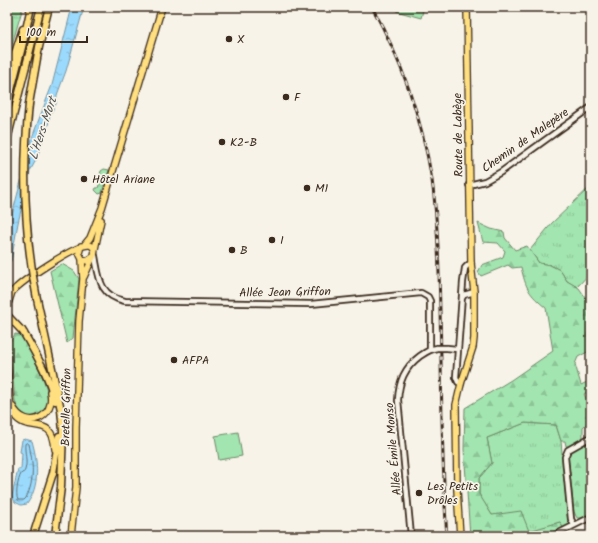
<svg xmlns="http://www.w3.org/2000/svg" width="598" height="543" font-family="Kalam,sans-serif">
	<defs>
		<pattern id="grass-tufts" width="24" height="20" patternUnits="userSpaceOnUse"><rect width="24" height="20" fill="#a2e5b0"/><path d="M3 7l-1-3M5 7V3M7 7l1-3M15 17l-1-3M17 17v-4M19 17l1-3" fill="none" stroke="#8cc597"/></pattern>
		<pattern id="forest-firs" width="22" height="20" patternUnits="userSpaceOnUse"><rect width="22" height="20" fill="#a2e5b0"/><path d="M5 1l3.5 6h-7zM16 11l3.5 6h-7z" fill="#8cc597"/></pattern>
		<pattern id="water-ripples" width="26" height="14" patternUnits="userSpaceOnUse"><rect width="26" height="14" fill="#9bdafc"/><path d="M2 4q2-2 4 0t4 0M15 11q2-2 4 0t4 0" fill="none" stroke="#86bbd8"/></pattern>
	</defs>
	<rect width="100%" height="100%" fill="#f7f3e8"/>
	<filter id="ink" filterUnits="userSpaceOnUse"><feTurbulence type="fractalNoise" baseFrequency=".025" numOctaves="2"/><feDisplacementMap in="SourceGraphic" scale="8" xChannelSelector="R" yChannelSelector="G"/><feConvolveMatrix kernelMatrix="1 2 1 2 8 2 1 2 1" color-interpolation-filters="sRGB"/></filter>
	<g filter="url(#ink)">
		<!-- grass -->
		<path fill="url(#grass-tufts)" stroke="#6e8867" d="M 11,7 L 23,7 L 7,61 L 7,20 Z
			M 104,169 L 109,170 L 102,193 L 99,194 L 95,190 L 96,188 L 98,188 L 102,176 L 100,175 L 101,171 Z
			M 591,186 L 591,272 L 577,287 L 567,281 L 560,270 L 550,265 L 539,263 L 530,250 L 552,223 Z
			M 525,423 L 556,425 L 561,441 L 567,513 L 570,524 L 563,528 L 560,522 L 529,532 L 492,515 L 484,503 L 479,494 L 479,478 L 492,463 L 487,438 Z"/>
		<!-- forest -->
		<path fill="url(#forest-firs)" stroke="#6e8867" d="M 478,223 L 491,229 L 504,232 L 505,238 L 515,250 L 527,246 L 539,263 L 550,265 L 560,270 L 567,281 L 579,288 L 590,304 L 591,303 L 591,350 L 578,357 L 575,364 L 581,385 L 591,380 L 591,390 L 584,394 C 590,406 595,417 583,427 L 583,445 L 591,443 L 591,456 L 590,457 L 591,514 L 581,518 L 577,518 L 574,512 L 568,455 L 573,450 L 572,447 L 566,446 L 565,441 L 561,441 L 556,425 L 525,423 L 487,438 L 492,463 L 479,478 L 479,494 L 492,515 L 521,511 L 529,531 L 560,522 L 563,528 L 548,536 L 470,536 L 464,449 L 465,408 L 511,380 L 553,351 L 546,308 C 529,294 526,289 521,267 L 512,268 L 508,265 L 481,276 L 478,272 L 482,265 L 503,257 L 505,251 L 498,243 L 483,242 Z
			M 62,264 L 74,271 L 79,279 L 73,338 L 67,343 L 50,271 Z
			M 15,334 L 22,335 C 30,351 45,378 48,395 C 50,408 36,423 23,414 C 18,411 17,406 15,401 L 10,342 Z"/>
		<!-- pitch -->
		<path fill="#a2e5b0" stroke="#6e8867" d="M 397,7 L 424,7 L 421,18 L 396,11 Z
			M 238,432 L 242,456 L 219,460 L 215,436 Z"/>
		<!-- water -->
		<path fill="url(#water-ripples)" stroke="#7594a3" d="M 72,7 L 84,7 L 66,71 L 57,95 L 56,104 L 50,114 L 48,125 L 36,160 L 30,171 L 18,223 L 11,261 L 7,266 L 7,238 L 11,219 L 33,135 L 52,85 Z
			M 25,439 L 32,441 C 38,462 40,486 27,504 L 21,505 L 15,502 L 12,496 L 18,469 L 21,469 L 22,453 L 20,452 L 22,440 Z"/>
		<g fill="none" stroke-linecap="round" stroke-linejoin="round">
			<!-- shore -->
			<path stroke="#617077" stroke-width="1" d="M 27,443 L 29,444 C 33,464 35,480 26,498 L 24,500 L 18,500 C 15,495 18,479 21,474 C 24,470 23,475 25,470 C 28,461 24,452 25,444 Z"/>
			<!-- minor casing -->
			<g stroke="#3b2a1e" stroke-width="8">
				<path id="minor" d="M 469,185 L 485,181 L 501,172 L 591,107
					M 95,256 C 99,277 99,296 125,301 L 311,304 L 421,293 L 428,297 L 430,301 L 430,349
					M 462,298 L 464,295 L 474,292
					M 447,348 L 457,349
					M 461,384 L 458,382 L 456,377 L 463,282 L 465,268 L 468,265 L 471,263
					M 574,525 L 571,519 L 565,457 L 568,450 L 591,437
					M 411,536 L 398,400 C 399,382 404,368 420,356 C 426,352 430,349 437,348
					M 553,536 L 591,517"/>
			</g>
			<!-- major casing -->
			<g stroke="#3b2a1e" stroke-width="8">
				<path id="major" d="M 85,244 L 90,238 L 102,208 L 162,7
					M 95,249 L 101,220
					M 84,277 L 92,259
					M 7,307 L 12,292 L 16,288 C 27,278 78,243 90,245 C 95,247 96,252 93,257 L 87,261 L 82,259 L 79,253 L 81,246
					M 7,365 L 11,409 C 23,439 53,410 55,449
					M 13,407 C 26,431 56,418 50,392
					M 71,536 L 76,487 L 76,428 L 79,321 L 83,279 L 82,259
					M 460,536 L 457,490 L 456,405 L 461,384 L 473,347 L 474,338 L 474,292 L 471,263 L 467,7"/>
			</g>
			<!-- highway casing -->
			<g stroke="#3b2a1e" stroke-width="9">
				<path id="highway" d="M 7,77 L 23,29
					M 29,104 L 39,47 L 49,7
					M 7,106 L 22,47 L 31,7
					M 7,140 L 41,7
					M 37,299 L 61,410 L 63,431 L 61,487 L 55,536
					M 7,315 L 24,333
					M 22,330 C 35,353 49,375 55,401
					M 33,536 L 53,473 L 59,436"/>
			</g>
			<!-- minor -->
			<use href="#minor" stroke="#f7f3e8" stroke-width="4.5"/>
			<!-- major -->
			<use href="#major" stroke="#ffdf80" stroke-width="5.5"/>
			<!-- highway -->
			<use href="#highway" stroke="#ffdf80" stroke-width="6"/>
			<!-- rail casing -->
			<g stroke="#3b2a1e" stroke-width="3">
				<path id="rail" d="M 372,7 C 402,61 422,120 432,180 C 438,223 439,266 440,310 C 442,385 441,461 447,536"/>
			</g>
			<!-- rail -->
			<use href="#rail" stroke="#f7f3e8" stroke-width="1.5" stroke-dasharray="4.5" stroke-linecap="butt"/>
			<!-- minor-bridge casing -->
			<g stroke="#3b2a1e" stroke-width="8" stroke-linecap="butt">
				<path id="minor-bridge" d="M 437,348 L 447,348"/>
			</g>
			<!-- highway-bridge casing -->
			<g stroke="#3b2a1e" stroke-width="9" stroke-linecap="butt">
				<path id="highway-bridge" d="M 29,104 C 22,171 24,234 37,299"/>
			</g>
			<!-- minor-bridge -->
			<use href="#minor-bridge" stroke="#f7f3e8" stroke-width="4.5"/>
			<!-- highway-bridge -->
			<use href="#highway-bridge" stroke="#ffdf80" stroke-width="6"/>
		</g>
	</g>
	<!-- markers -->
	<g fill="#3b2a1e" stroke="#f7f3e8" stroke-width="1.5">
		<circle cx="229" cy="39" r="4"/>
		<circle cx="286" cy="97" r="4"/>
		<circle cx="222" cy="142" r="4"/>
		<circle cx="84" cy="179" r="4"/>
		<circle cx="307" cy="188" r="4"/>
		<circle cx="272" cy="240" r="4"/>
		<circle cx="232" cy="250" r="4"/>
		<circle cx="174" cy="360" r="4"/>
		<circle cx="419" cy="493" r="4"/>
	</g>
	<g text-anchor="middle" stroke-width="3.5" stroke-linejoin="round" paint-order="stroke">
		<!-- poi labels -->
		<g font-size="12" fill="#3b2a1e" stroke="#f7f3e8" text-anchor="start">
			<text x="237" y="43">X</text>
			<text x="294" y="101">F</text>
			<text x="230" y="146">K2-B</text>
			<text x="92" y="183">Hôtel Ariane</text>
			<text x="315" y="192">M1</text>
			<text x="280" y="244">I</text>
			<text x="240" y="254">B</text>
			<text x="182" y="364">AFPA</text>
			<text x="427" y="490">Les Petits<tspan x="427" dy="14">Drôles</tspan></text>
		</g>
		<!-- street labels -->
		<g font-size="12" fill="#3b2a1e" stroke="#f7f3e8">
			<text transform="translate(458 135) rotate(-91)" y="4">Route de Labège</text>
			<text transform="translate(525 140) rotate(-35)" y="4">Chemin de Malepère</text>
			<text transform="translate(285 292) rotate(-1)" y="4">Allée Jean Griffon</text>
			<text transform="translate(66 407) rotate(-89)" y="4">Bretelle Griffon</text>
			<text transform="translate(393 449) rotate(-95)" y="4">Allée Émile Monso</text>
		</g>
		<!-- water labels -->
		<g font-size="13" font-style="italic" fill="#535656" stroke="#f7f3e8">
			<text transform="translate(42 128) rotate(-72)" y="5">L'Hers-Mort</text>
		</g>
	</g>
	<!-- margin -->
	<rect width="598" height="543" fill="none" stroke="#f7f3e8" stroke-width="24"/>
	<rect x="12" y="12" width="574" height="519" fill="none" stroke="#3b2a1e" stroke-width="1.5" filter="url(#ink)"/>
	<!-- scale -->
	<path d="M20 36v6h67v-6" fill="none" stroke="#3b2a1e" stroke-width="2"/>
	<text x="26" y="36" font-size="12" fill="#3b2a1e" stroke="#f7f3e8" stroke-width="3" paint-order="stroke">100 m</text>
</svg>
